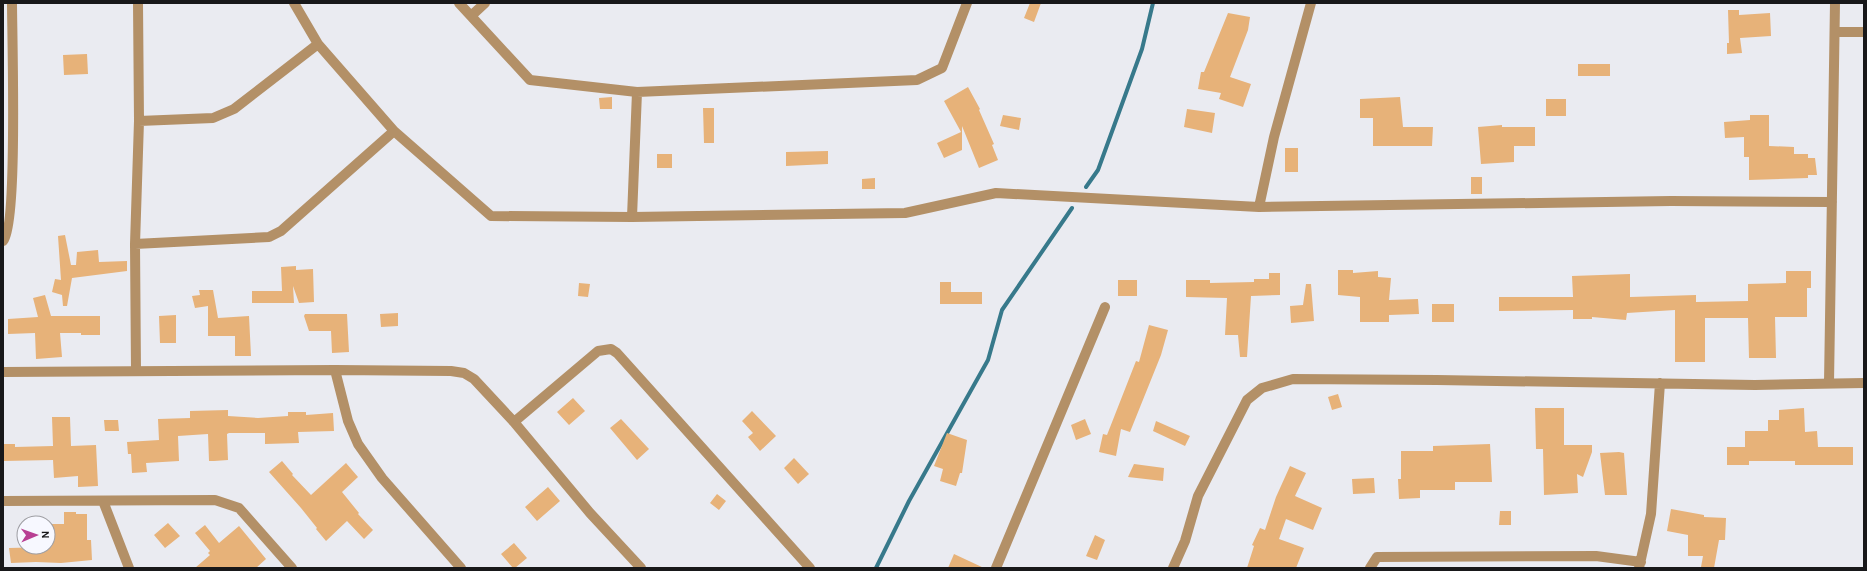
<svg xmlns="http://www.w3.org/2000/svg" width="1867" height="571" font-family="'Alegreya Sans',sans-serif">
	<rect width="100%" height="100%" fill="#eaebf1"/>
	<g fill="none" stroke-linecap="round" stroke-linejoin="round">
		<!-- stream -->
		<path stroke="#37798b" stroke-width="4" d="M 1086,187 L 1098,170 L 1142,49 L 1153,3
			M 876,568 L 909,501 L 988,360 L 1002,310 L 1072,208"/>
	</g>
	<!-- building -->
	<path fill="#e7b279" d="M 1030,3 L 1041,3 L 1034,22 L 1024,18 Z
		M 1728,10 L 1739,10 L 1739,15 L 1770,13 L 1771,36 L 1740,38 L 1742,53 L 1727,54 L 1727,43 L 1729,43 Z
		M 1228,13 L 1250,17 L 1248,30 L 1230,77 L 1251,84 L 1243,107 L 1219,99 L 1221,93 L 1198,89 L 1201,72 L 1204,72 Z
		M 87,54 L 88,74 L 64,75 L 63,55 Z
		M 1578,64 L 1610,64 L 1610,76 L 1578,76 Z
		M 968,87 L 980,109 L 979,110 L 994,144 L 992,145 L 998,160 L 979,168 L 962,126 L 962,150 L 944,158 L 937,143 L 961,132 L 944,101 Z
		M 612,97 L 612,109 L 600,109 L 599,98 Z
		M 1400,97 L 1403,127 L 1433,127 L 1432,146 L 1373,146 L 1373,118 L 1360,118 L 1360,99 Z
		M 1546,99 L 1566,99 L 1566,116 L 1546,116 Z
		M 703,108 L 714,108 L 714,143 L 704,143 Z
		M 1187,109 L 1215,113 L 1212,133 L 1184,127 Z
		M 1003,115 L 1021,118 L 1019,130 L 1000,126 Z
		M 1750,115 L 1769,115 L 1769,146 L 1794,147 L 1794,154 L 1808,154 L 1808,158 L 1815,158 L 1817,175 L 1808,175 L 1808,178 L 1749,180 L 1749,157 L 1744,157 L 1744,137 L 1725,138 L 1724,122 L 1750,120 Z
		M 1502,125 L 1502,127 L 1535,127 L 1535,146 L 1514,146 L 1514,162 L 1481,164 L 1478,127 Z
		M 1285,148 L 1298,148 L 1298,172 L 1285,172 Z
		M 828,151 L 828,164 L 786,166 L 786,152 Z
		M 657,154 L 672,154 L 672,168 L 657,168 Z
		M 1471,177 L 1482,177 L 1482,194 L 1471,194 Z
		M 875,178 L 875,189 L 862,189 L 862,179 Z
		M 65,235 L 71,265 L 76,265 L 77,252 L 98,250 L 99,262 L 127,261 L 127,271 L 72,278 L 67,306 L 63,306 L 62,295 L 52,292 L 55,279 L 61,280 L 58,236 Z
		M 296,266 L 296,270 L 313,269 L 314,302 L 299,303 L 293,286 L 294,303 L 252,303 L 252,291 L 282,291 L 281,267 Z
		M 1338,270 L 1353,270 L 1353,273 L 1378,271 L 1378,277 L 1391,278 L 1389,300 L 1418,299 L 1419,314 L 1389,315 L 1389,322 L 1360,322 L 1360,297 L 1338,295 Z
		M 1786,271 L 1811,271 L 1811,288 L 1807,288 L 1807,317 L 1775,317 L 1776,358 L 1749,358 L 1748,318 L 1705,318 L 1705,362 L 1675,362 L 1675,310 L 1627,313 L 1626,320 L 1592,317 L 1592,319 L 1573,319 L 1573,310 L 1499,311 L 1499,297 L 1573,297 L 1572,276 L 1630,274 L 1630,297 L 1696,295 L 1696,302 L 1748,301 L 1748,284 L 1786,283 Z
		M 1269,273 L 1280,273 L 1280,295 L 1251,296 L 1247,357 L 1240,357 L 1238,335 L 1225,335 L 1227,298 L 1186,297 L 1186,280 L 1210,280 L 1210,283 L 1254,282 L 1254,279 L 1269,279 Z
		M 1118,280 L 1137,280 L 1137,296 L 1118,296 Z
		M 940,282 L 951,282 L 951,292 L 982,292 L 982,304 L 940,304 Z
		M 579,283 L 590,284 L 588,297 L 578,296 Z
		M 1306,284 L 1311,284 L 1314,321 L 1291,323 L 1290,306 L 1303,305 Z
		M 199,290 L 213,290 L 218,318 L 249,316 L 251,356 L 235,356 L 235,336 L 208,336 L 208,306 L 195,308 L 192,296 L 200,295 Z
		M 45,295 L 51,316 L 100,316 L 100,335 L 81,335 L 81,333 L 60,333 L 62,357 L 36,359 L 35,333 L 8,334 L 8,319 L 38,317 L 33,298 Z
		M 1432,304 L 1454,304 L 1454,322 L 1432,322 Z
		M 398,313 L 398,326 L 381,327 L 380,314 Z
		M 305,314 L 347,314 L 349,352 L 332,353 L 331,331 L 309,331 L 304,316 Z
		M 176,315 L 176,343 L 160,343 L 159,316 Z
		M 1149,325 L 1168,330 L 1161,355 L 1130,432 L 1121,429 L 1116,456 L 1099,452 L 1103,434 L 1107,435 L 1136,361 L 1139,362 Z
		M 1338,394 L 1342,407 L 1332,410 L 1328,397 Z
		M 573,398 L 585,411 L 569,425 L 557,412 Z
		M 1535,408 L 1564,408 L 1564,445 L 1592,445 L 1592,452 L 1583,477 L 1577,474 L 1578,493 L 1544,495 L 1543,449 L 1536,449 Z
		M 1804,408 L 1805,432 L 1817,431 L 1818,447 L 1853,447 L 1853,465 L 1795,465 L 1795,461 L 1749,461 L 1749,465 L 1727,465 L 1727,447 L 1745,447 L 1745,431 L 1768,431 L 1768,420 L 1779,420 L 1779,410 Z
		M 228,410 L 228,416 L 258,418 L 288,416 L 288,412 L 306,412 L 306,415 L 333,413 L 334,431 L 298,432 L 299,443 L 265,444 L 265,433 L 229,433 L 227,434 L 228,460 L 214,461 L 209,461 L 208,434 L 178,436 L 179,461 L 146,463 L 147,472 L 132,473 L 131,454 L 128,454 L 127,442 L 159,440 L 158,419 L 190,418 L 190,411 Z
		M 752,411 L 776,436 L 760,451 L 748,437 L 753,433 L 742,421 Z
		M 52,417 L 70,417 L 71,446 L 96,445 L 98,486 L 78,487 L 78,476 L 54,478 L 53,460 L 3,461 L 3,444 L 15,444 L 15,447 L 53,446 Z
		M 621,419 L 649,449 L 637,460 L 610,428 Z
		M 1085,419 L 1091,434 L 1076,440 L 1071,425 Z
		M 104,420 L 118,420 L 119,431 L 105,431 Z
		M 1156,421 L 1190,436 L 1185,446 L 1153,431 Z
		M 947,433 L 967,440 L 962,473 L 960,473 L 956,486 L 940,481 L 943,469 L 934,466 Z
		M 1490,444 L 1492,482 L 1455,482 L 1455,490 L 1420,490 L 1420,498 L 1399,499 L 1398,479 L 1401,479 L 1401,451 L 1433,451 L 1433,446 Z
		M 1619,452 L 1624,453 L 1627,495 L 1605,495 L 1600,453 Z
		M 794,458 L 809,474 L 798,484 L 784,468 Z
		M 282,461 L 293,474 L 292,475 L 311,495 L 346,463 L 358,477 L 342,492 L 359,513 L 358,514 L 373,530 L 364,539 L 347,521 L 326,541 L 316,529 L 317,528 L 301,508 L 269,472 Z
		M 1134,464 L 1164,468 L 1163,481 L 1128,477 Z
		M 1290,466 L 1306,473 L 1295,496 L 1322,508 L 1313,530 L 1286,519 L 1279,539 L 1304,548 L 1296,568 L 1247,568 L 1254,546 L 1252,545 L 1260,528 L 1265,530 L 1276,497 Z
		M 1374,478 L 1375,493 L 1353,494 L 1352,479 Z
		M 548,487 L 560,501 L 537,521 L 525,507 Z
		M 717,494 L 726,501 L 719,510 L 710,503 Z
		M 1671,509 L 1704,515 L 1704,517 L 1726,518 L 1725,540 L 1719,540 L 1714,568 L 1701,567 L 1703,556 L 1688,556 L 1688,535 L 1667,531 Z
		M 1500,511 L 1511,511 L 1511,525 L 1499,525 Z
		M 64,512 L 76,512 L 76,514 L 87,514 L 87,540 L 91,540 L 92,560 L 61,563 L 36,562 L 11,563 L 9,548 L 48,547 L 48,524 L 64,524 Z
		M 168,523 L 180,536 L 165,548 L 154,535 Z
		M 205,525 L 219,543 L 239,526 L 266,559 L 256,568 L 195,568 L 210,555 L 208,553 L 210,551 L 195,533 Z
		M 1095,535 L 1105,540 L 1097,560 L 1086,556 Z
		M 514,543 L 527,558 L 515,568 L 513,568 L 501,554 Z
		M 954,554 L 984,568 L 948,568 Z"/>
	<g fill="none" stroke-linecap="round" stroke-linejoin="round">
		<!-- minor -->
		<path stroke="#b39067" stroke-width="10" d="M 294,3 L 318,44 L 394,131 L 491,216 L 632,217 L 905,213 L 996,193 L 1259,207 L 1671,201 L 1832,202
			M 459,3 L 530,80 L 637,92 L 917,80 L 942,68 L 967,3
			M 471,16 L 485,3
			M 1835,32 L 1864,32
			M 139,121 L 213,118 L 234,109 L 318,44
			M 1259,207 L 1274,137 L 1311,3
			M 632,217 L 637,92
			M 3,241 C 18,229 12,34 12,3
			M 135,244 L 269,237 L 281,231 L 394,131
			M 335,370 L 348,421 L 358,444 L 382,478 L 461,568
			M 136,371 L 135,244 L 139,121 L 138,3
			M 3,372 L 335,370 L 451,371 L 464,373 L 474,379 L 514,422 L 590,513 L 641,568
			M 1829,383 L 1835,3
			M 514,422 L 598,351 L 611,349 L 617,353 L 810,568
			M 3,501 L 215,500 L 239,508 L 292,568
			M 103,501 L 129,568
			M 996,568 L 1105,307
			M 1173,568 L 1185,541 L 1198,496 L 1247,400 L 1262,388 L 1293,379 L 1437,380 L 1755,385 L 1864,383
			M 1370,568 L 1377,557 L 1596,556 L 1641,562
			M 1639,568 L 1651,514 L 1660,383"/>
	</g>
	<!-- border -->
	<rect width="1867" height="571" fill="none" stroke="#18181a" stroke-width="8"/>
	<!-- north arrow -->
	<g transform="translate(36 535) rotate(88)"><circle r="19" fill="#f7f8ff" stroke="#9e9ea3"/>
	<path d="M0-3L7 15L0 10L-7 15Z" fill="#b83f93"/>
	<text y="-6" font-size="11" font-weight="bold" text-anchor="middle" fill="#18181a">N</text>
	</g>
</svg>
